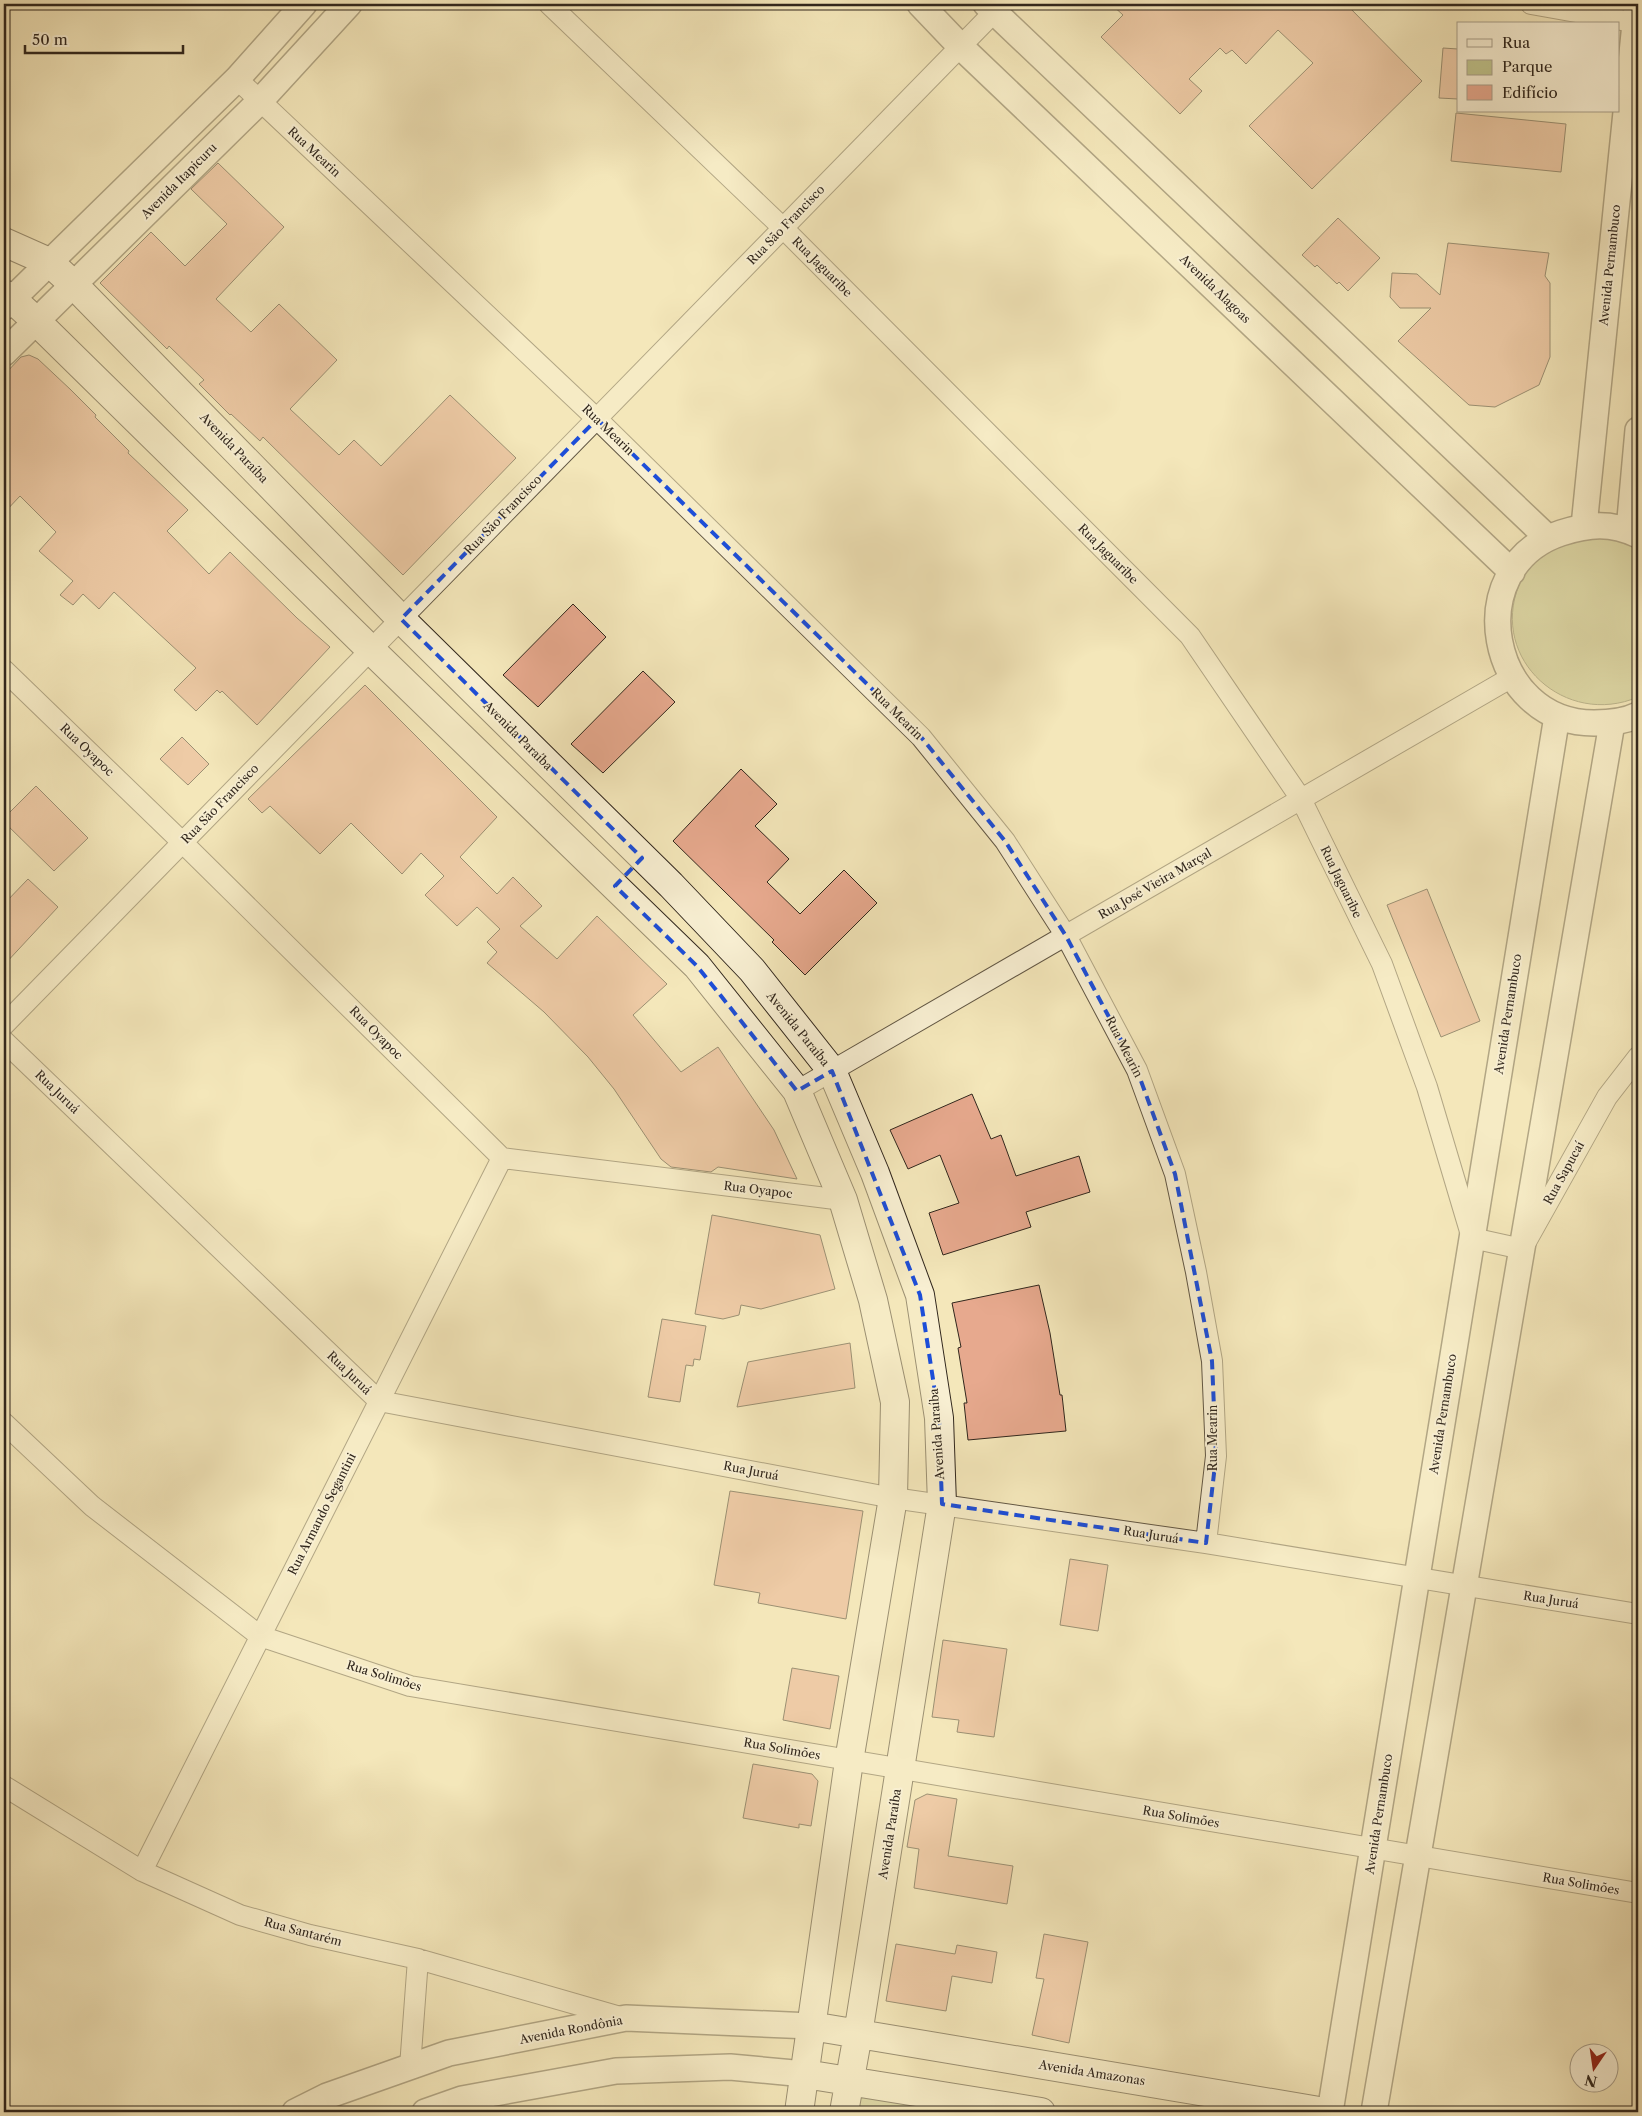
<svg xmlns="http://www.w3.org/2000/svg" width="1642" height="2116" font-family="'Libre Caslon Text',serif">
	<rect width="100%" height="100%" fill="#f4e7ba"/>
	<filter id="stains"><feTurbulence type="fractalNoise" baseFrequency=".004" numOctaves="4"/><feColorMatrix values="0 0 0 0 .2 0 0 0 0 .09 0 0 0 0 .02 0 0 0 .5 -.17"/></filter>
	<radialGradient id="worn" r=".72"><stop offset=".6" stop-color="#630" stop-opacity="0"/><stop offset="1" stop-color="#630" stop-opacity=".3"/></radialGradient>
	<!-- green -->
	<path fill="#c0c48c" stroke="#787654" d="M 1576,532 L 1638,538 L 1638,697 C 1566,728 1489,660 1519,585 C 1523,575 1529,563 1537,556 C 1547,546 1564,540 1576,532 Z
		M 858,2088 L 1000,2112 L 854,2112 Z"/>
	<!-- building -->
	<path fill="#e7a98e" stroke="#31271d" d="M 1111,4 L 1346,4 L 1422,81 L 1312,189 L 1249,126 L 1313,63 L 1278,30 L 1246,64 L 1232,50 L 1226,54 L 1220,48 L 1189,79 L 1202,91 L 1180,114 L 1101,37 L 1123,15 Z
		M 1443,48 L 1458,49 L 1458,99 L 1439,98 Z
		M 1456,113 L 1566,124 L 1561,172 L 1451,161 Z
		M 218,163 L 284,227 L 216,299 L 251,332 L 279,304 L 337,360 L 290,409 L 339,455 L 354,440 L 381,466 L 450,395 L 516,458 L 403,575 L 263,437 L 260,441 L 231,414 L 230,415 L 199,384 L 204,380 L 169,346 L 167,349 L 100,283 L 151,232 L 185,266 L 227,224 L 191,189 Z
		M 1338,218 L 1380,258 L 1348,291 L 1339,282 L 1337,284 L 1317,265 L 1315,267 L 1302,255 Z
		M 1448,243 L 1549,253 L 1545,276 L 1550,283 L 1550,357 L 1539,385 L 1495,407 L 1469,405 L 1398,341 L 1431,308 L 1400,308 L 1390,297 L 1392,273 L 1417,274 L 1440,295 Z
		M 29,355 L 38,359 L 71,390 L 96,415 L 95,417 L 129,451 L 128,453 L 188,510 L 167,531 L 209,574 L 230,552 L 297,618 L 330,647 L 257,725 L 222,691 L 220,693 L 217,690 L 196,711 L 174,690 L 196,668 L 114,592 L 99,609 L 83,594 L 73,605 L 60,595 L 73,581 L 39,551 L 56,532 L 20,496 L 4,513 L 4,375 L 21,357 Z
		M 573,604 L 606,637 L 538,707 L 503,675 Z
		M 643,671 L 675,702 L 603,773 L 571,744 Z
		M 365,685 L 497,817 L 460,857 L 497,894 L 513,877 L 542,906 L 520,926 L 557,959 L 597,916 L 667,984 L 633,1015 L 681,1072 L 718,1047 L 774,1130 L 797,1179 L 718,1167 L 711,1172 L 671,1167 L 661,1159 L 614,1089 L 588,1057 L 544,1012 L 487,963 L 497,952 L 487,942 L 500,929 L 477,907 L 457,926 L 425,895 L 444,876 L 421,853 L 402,874 L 351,823 L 320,854 L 270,806 L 262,813 L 248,799 Z
		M 182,737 L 209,764 L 188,785 L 160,759 Z
		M 741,769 L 777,804 L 755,826 L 789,859 L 767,882 L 800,914 L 844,870 L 877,903 L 805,975 L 772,942 L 774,940 L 673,841 Z
		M 36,786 L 88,838 L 54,871 L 4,822 L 4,818 Z
		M 28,879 L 58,907 L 4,965 L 4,904 Z
		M 1427,889 L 1480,1021 L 1441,1037 L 1387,905 Z
		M 972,1094 L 991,1139 L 1001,1135 L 1016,1176 L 1079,1156 L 1090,1192 L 1026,1212 L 1031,1227 L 943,1255 L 929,1213 L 959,1203 L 940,1155 L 908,1169 L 890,1130 Z
		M 712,1215 L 820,1235 L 835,1289 L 761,1309 L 741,1305 L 739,1315 L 723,1319 L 695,1314 Z
		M 1039,1285 L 1050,1333 L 1060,1395 L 1062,1395 L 1066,1431 L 968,1440 L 964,1403 L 967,1403 L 958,1348 L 961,1347 L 952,1303 Z
		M 662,1319 L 706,1326 L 700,1360 L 694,1359 L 693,1366 L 686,1365 L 680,1402 L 648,1397 Z
		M 850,1343 L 855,1388 L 737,1407 L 748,1362 Z
		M 730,1491 L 863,1511 L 846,1619 L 758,1603 L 760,1593 L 714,1585 Z
		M 1070,1559 L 1108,1565 L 1098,1631 L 1060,1625 Z
		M 943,1640 L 1007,1649 L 994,1737 L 957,1732 L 959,1720 L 932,1717 Z
		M 792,1668 L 839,1676 L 830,1729 L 783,1720 Z
		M 753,1764 L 812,1774 L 818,1781 L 811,1826 L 799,1824 L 799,1828 L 743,1818 Z
		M 927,1794 L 957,1799 L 948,1856 L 1013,1866 L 1007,1904 L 914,1888 L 919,1849 L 907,1847 L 915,1800 Z
		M 1044,1934 L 1088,1942 L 1069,2043 L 1032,2035 L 1044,1979 L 1036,1978 Z
		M 896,1944 L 955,1954 L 957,1945 L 997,1952 L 992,1983 L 952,1976 L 946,2011 L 886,2001 Z"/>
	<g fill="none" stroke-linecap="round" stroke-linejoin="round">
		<!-- minor casing -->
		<g stroke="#625744" stroke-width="22">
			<path id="minor" d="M 549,4 L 783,228 L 1190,636 L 1301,799 L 1382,964 L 1427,1087 L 1472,1238 L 1522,1249 L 1607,1097 L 1638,1057
				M 1531,4 L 1638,23
				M 237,79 L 597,419 L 921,737 L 1005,841 L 1066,936 L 1137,1070 L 1175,1174 L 1196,1272 L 1212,1361 L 1216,1456 L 1206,1543
				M 4,670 L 182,842 L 502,1158 L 843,1200
				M 4,1025 L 1002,4
				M 4,1041 L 379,1401 L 893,1498 L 1206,1543 L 1638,1614
				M 797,1091 L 1512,677
				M 4,1423 L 92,1506 L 260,1636 L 410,1686 L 1638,1893
				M 4,1786 L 142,1871 L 240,1915 L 310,1935 L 418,1959 L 624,2018
				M 142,1871 L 502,1158
				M 410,2067 L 418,1959"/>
		</g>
		<!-- tertiary casing -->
		<g stroke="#625744" stroke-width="28">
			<path id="tertiary" d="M 920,4 L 961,47 L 1512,572
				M 986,4 L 1548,538
				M 4,307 L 237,79 L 304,4
				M 4,353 L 260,101 L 349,4
				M 1584,526 L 1637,4
				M 1629,530 L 1638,430
				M 1638,535 C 1611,522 1589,524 1561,533 C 1459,567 1488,723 1594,723 C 1609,723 1624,722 1638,715
				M 295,2112 L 327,2096 L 449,2053 L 626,2018 L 811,2026
				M 425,2112 L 462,2099 L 616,2071 L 730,2067 L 805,2074
				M 1330,2112 L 1557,716
				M 1374,2112 L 1612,723"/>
		</g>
		<!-- secondary casing -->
		<g stroke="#31271d" stroke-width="30">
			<path id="secondary" d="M 4,242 L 49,262 L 74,285 L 401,619 L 671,885 L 752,970 L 832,1071 L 875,1173 L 920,1295 L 939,1418 L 942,1504 L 858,2034 L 844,2112
				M 4,294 L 12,299 L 36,321 L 371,650 L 697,966 L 797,1091 L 843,1200 L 873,1300 L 895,1402 L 893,1498 L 849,1761 L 799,2112
				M 811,2026 L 1325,2112
				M 805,2074 L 1041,2112"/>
		</g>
		<!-- minor -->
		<use href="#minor" stroke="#f8efd2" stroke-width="20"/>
		<!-- tertiary -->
		<use href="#tertiary" stroke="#f8efd2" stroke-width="25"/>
		<!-- secondary -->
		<use href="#secondary" stroke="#f8efd2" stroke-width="28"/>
	</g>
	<!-- marked area -->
	<path d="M0 0H1642V2116H0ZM 597,419 L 921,737 L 1005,841 L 1066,936 L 1137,1070 L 1175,1174 L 1212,1361 L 1216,1456 L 1206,1543 L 942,1504 L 939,1418 L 920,1295 L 832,1071 L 797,1091 L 697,966 L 615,886 L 642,858 L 401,619 Z" fill="#f4e7ba" fill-opacity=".55" fill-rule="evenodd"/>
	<path fill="none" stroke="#1d4ed8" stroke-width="4" stroke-dasharray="10 6" stroke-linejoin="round" d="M 597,419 L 921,737 L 1005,841 L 1066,936 L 1137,1070 L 1175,1174 L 1212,1361 L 1216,1456 L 1206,1543 L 942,1504 L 939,1418 L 920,1295 L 832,1071 L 797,1091 L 697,966 L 615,886 L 642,858 L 401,619 Z"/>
	<g text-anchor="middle" stroke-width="4" stroke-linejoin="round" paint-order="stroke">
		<!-- street labels -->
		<g font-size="12" fill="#31271d" stroke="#f8efd2">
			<text transform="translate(314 152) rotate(43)" y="4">Rua Mearin</text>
			<text transform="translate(179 181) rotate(-45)" y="4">Avenida Itapicuru</text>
			<text transform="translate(786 225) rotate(-46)" y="4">Rua São Francisco</text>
			<text transform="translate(1610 265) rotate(-84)" y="4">Avenida Pernambuco</text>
			<text transform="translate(822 267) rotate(45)" y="4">Rua Jaguaribe</text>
			<text transform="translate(1215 289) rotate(44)" y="4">Avenida Alagoas</text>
			<text transform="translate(608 430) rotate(44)" y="4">Rua Mearin</text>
			<text transform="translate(234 448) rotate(46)" y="4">Avenida Paraíba</text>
			<text transform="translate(503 515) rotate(-46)" y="4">Rua São Francisco</text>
			<text transform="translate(1108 554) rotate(45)" y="4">Rua Jaguaribe</text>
			<text transform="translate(897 714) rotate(45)" y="4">Rua Mearin</text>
			<text transform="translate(518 736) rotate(45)" y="4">Avenida Paraíba</text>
			<text transform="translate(87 750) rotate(44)" y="4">Rua Oyapoc</text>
			<text transform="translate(220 804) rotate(-46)" y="4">Rua São Francisco</text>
			<text transform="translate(1341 882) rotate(64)" y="4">Rua Jaguaribe</text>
			<text transform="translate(1155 884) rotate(-30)" y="4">Rua José Vieira Marçal</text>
			<text transform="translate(1508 1014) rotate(-81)" y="4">Avenida Pernambuco</text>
			<text transform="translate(798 1029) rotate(51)" y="4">Avenida Paraíba</text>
			<text transform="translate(376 1033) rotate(45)" y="4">Rua Oyapoc</text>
			<text transform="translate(1124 1047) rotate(63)" y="4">Rua Mearin</text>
			<text transform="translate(57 1092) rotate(44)" y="4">Rua Juruá</text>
			<text transform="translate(1564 1173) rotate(-61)" y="4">Rua Sapucaí</text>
			<text transform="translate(758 1190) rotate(7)" y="4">Rua Oyapoc</text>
			<text transform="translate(349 1373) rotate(44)" y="4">Rua Juruá</text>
			<text transform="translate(1443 1414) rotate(-81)" y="4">Avenida Pernambuco</text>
			<text transform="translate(937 1434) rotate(-94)" y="4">Avenida Paraíba</text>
			<text transform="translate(1213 1438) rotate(-90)" y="4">Rua Mearin</text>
			<text transform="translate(751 1471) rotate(11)" y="4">Rua Juruá</text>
			<text transform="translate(322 1514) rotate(-63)" y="4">Rua Armando Segantini</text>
			<text transform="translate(1151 1535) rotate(9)" y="4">Rua Juruá</text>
			<text transform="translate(1551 1600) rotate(9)" y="4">Rua Juruá</text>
			<text transform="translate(384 1676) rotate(17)" y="4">Rua Solimões</text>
			<text transform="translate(782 1749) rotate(10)" y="4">Rua Solimões</text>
			<text transform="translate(1379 1814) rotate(-81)" y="4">Avenida Pernambuco</text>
			<text transform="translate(1181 1817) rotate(10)" y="4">Rua Solimões</text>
			<text transform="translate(890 1834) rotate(-81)" y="4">Avenida Paraíba</text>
			<text transform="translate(1581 1884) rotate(10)" y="4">Rua Solimões</text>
			<text transform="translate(303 1932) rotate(15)" y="4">Rua Santarém</text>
			<text transform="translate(571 2030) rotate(-11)" y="4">Avenida Rondônia</text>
			<text transform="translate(1092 2073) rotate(9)" y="4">Avenida Amazonas</text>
		</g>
	</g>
	<!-- margin -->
	<rect width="1642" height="2116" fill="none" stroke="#f4e7ba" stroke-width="20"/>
	<rect x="5" y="5" width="1632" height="2106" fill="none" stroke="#31271d" stroke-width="2.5"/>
	<rect x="10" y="10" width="1622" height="2096" fill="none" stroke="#31271d"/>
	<!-- legend -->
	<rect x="1457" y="22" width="162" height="90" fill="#f8efd2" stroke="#a89f8a"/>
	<rect x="1467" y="39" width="25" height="8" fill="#f8efd2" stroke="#a89f8a"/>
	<text x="1502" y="48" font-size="15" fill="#31271d">Rua</text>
	<rect x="1467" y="60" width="25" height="15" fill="#c0c48c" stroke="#a89f8a"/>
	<text x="1502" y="72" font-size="15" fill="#31271d">Parque</text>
	<rect x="1467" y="85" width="25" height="15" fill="#e7a98e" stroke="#a89f8a"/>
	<text x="1502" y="98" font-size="15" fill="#31271d">Edifício</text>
	<!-- north arrow -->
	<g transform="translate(1594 2068) rotate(193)"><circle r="24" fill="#f8efd2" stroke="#a89f8a"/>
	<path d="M0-4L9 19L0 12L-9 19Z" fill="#8f2418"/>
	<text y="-8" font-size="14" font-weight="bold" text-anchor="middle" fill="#31271d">N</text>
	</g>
	<!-- scale -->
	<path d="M25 45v8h158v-8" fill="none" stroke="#31271d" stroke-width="2.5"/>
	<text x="32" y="45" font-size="15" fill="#31271d" stroke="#f8efd2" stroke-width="4" paint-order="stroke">50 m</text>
	<rect width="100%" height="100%" filter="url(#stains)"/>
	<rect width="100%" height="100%" fill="url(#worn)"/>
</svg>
